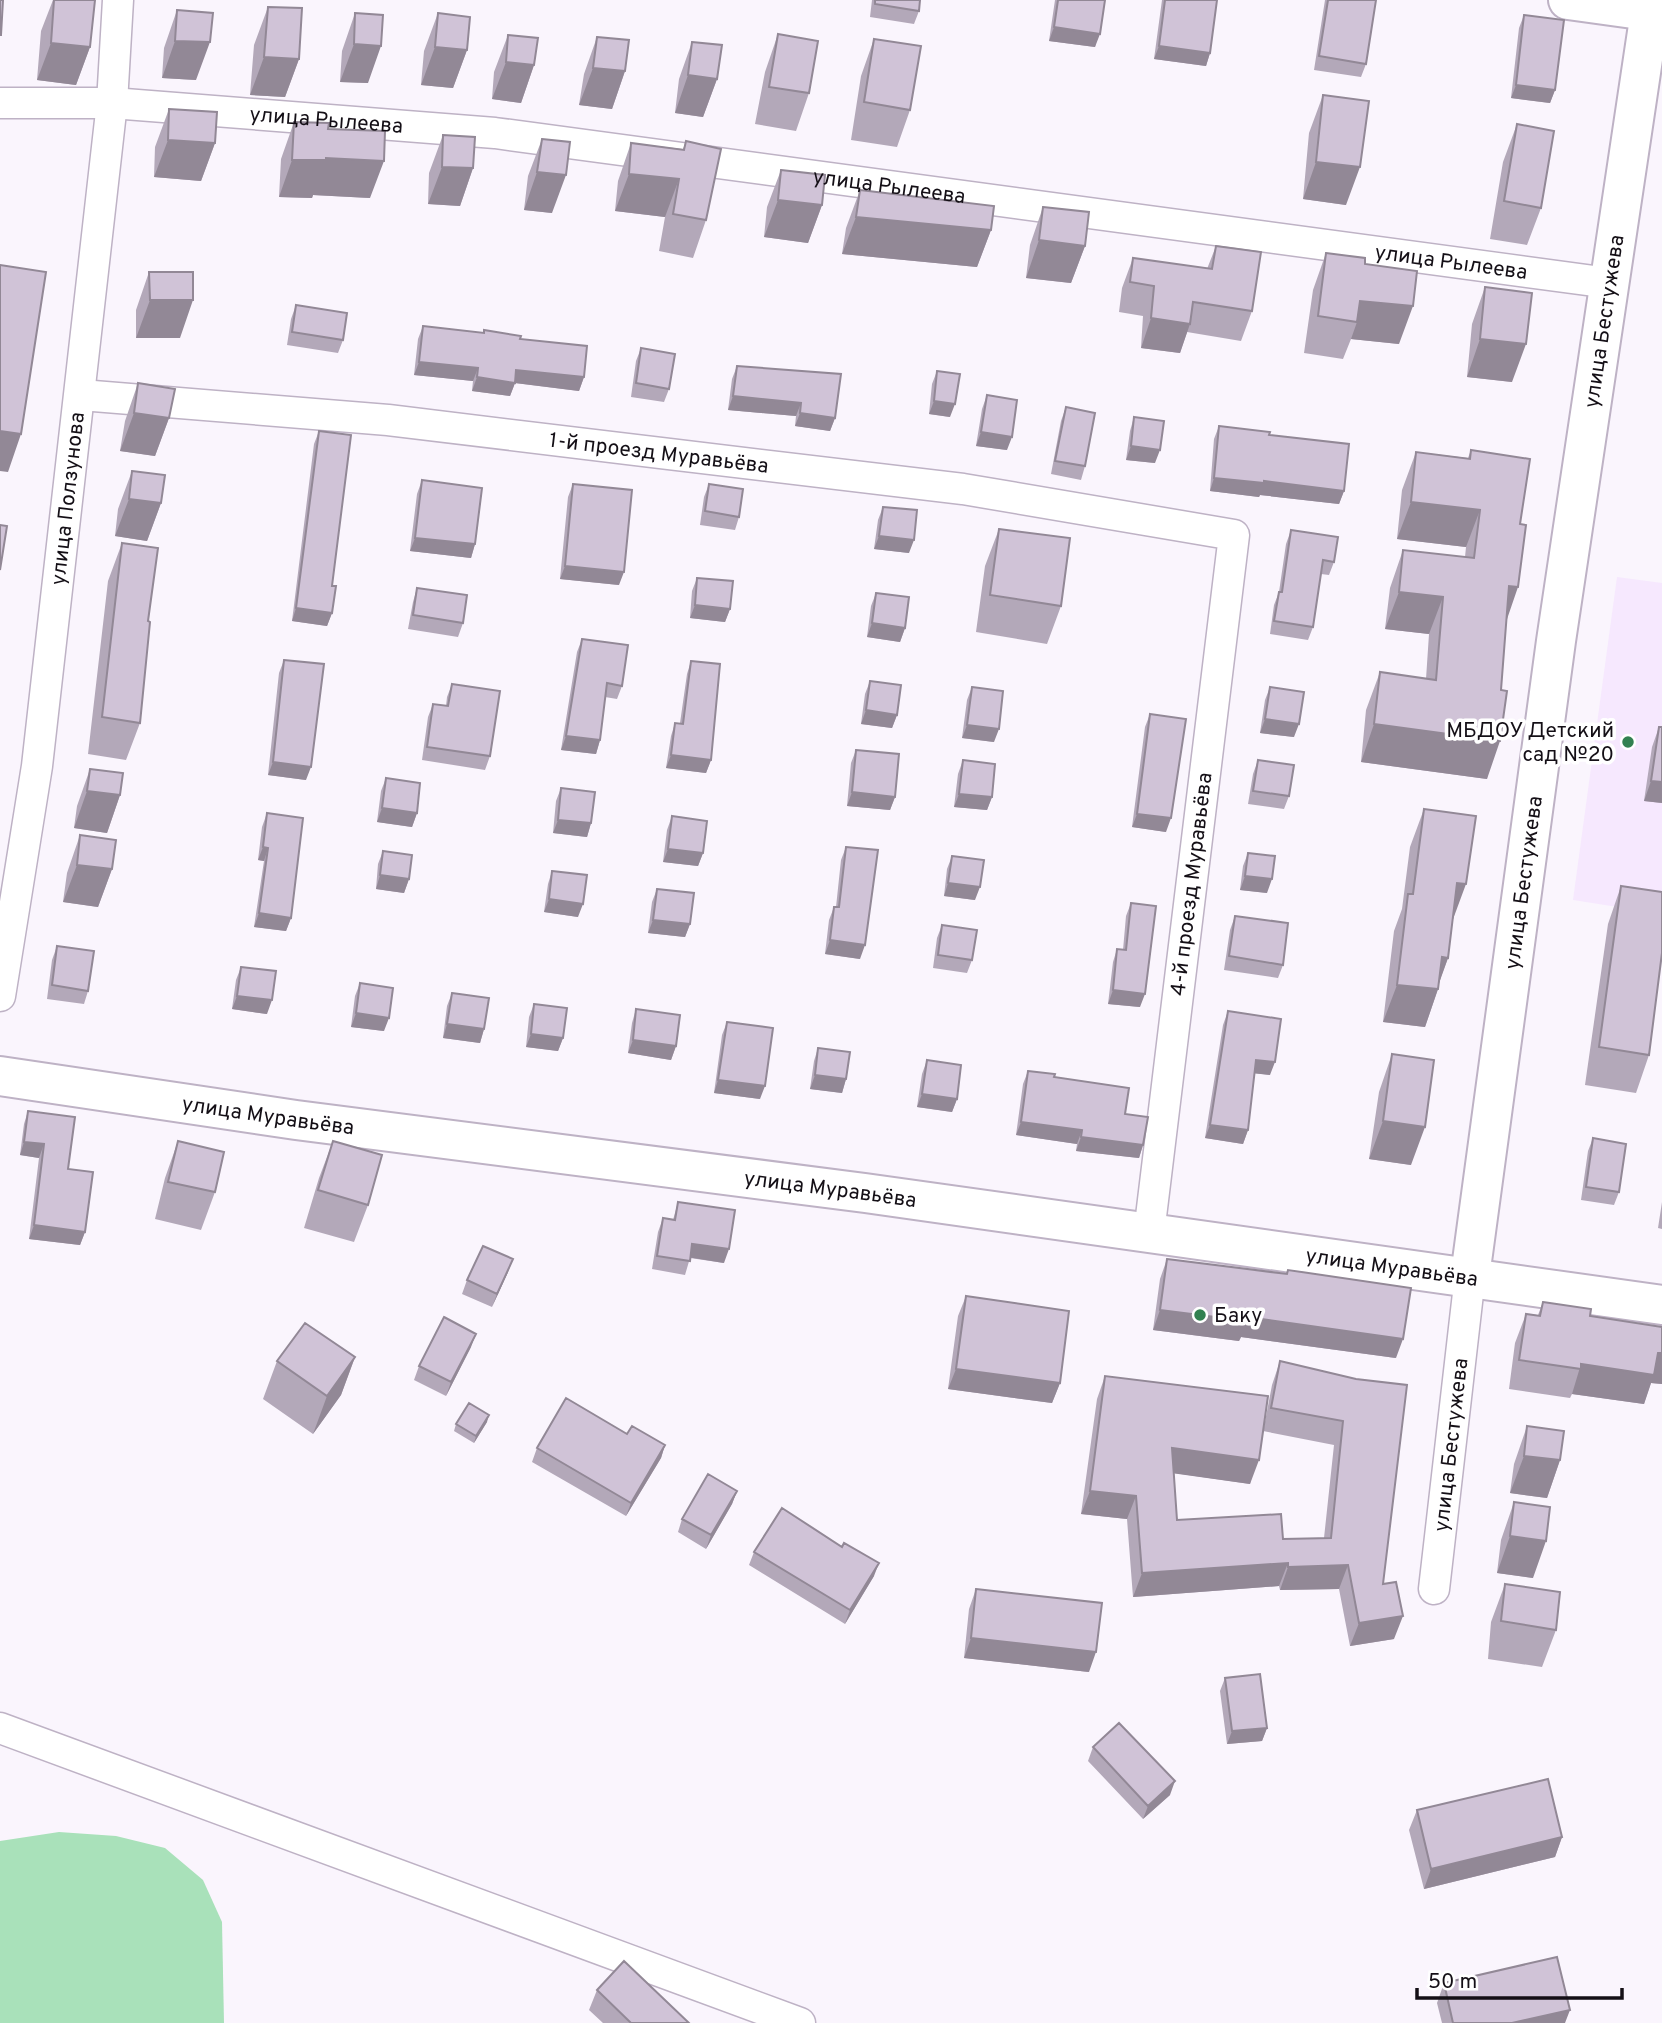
<svg xmlns="http://www.w3.org/2000/svg" width="1662" height="2023" font-family="Overpass,sans-serif">
	<rect width="100%" height="100%" fill="#faf5fd"/>
	<!-- built -->
	<path fill="#f6e8fe" d="M 1617,577 L 1662,583 L 1662,914 L 1573,900 Z"/>
	<!-- green -->
	<path fill="#a9e1ba" d="M 59,1832 L 116,1836 L 165,1848 L 203,1880 L 222,1922 L 224,2023 L 0,2023 L 0,1841 Z"/>
	<g fill="none" stroke-linecap="round" stroke-linejoin="round">
		<!-- minor casing -->
		<g stroke="#beb2c5" stroke-width="33">
			<g id="minor">
				<path id="s1" d="M 0,103 L 112,103 L 495,133 L 1609,283"/>
				<path id="s2" d="M 81,395 L 388,420 L 669,454 L 963,489 L 1234,535 L 1149,1233"/>
				<path id="s3" d="M 0,996 L 37,766 L 112,103 L 118,0"/>
				<path id="s4" d="M 1434,1589 L 1470,1276"/>
				<path d="M 0,1728 L 800,2023"/>
			</g>
		</g>
		<!-- tertiary casing -->
		<g stroke="#beb2c5" stroke-width="42">
			<g id="tertiary">
				<path d="M 1568,0 L 1662,13"/>
				<path id="s5" d="M 0,1076 L 296,1120 L 865,1193 L 1662,1305"/>
				<path id="s6" d="M 1470,1276 L 1556,641 L 1650,12"/>
			</g>
		</g>
		<!-- minor -->
		<use href="#minor" stroke="#fff" stroke-width="30"/>
		<!-- tertiary -->
		<use href="#tertiary" stroke="#fff" stroke-width="38"/>
	</g>
	<!-- wall -->
	<path fill="#b3a8b9" fill-rule="evenodd" d="M 53,0 L 95,0 L 90,47 L 76,85 L 37,80 L 41,31 Z
		M 872,0 L 920,0 L 919,11 L 914,24 L 870,17 Z
		M 1055,0 L 1105,0 L 1095,47 L 1049,41 Z
		M 1162,0 L 1217,0 L 1210,53 L 1206,66 L 1154,59 Z
		M 1325,0 L 1376,0 L 1366,64 L 1361,77 L 1314,70 Z
		M 268,7 L 299,59 L 285,97 L 250,95 L 254,45 Z
		M 177,10 L 196,80 L 162,78 L 164,48 Z
		M 355,13 L 368,83 L 340,82 L 342,51 Z
		M 438,13 L 467,50 L 453,88 L 421,85 L 424,51 Z
		M 1524,15 L 1555,90 L 1550,103 L 1511,98 L 1519,28 Z
		M 778,34 L 809,93 L 796,131 L 755,124 L 765,72 Z
		M 508,35 L 534,65 L 521,103 L 492,99 L 494,72 Z
		M 597,37 L 625,71 L 612,109 L 579,105 L 584,74 Z
		M 874,39 L 910,110 L 897,147 L 851,140 L 861,76 Z
		M 692,42 L 717,79 L 703,117 L 675,113 L 679,79 Z
		M 1323,95 L 1346,205 L 1303,199 L 1309,133 Z
		M 169,109 L 215,143 L 201,181 L 154,177 L 155,147 Z
		M 294,122 L 328,129 L 370,198 L 313,195 L 312,198 L 279,197 L 281,159 Z
		M 1517,124 L 1541,208 L 1527,245 L 1490,239 L 1503,162 Z
		M 443,135 L 473,168 L 460,206 L 428,204 L 429,173 Z
		M 542,139 L 552,213 L 524,210 L 528,176 Z
		M 686,141 L 706,220 L 693,258 L 659,251 L 665,217 L 615,211 L 618,181 L 631,143 L 683,149 Z
		M 781,170 L 822,205 L 808,243 L 764,237 L 767,207 Z
		M 860,190 L 991,230 L 977,267 L 842,254 L 846,228 Z
		M 1043,207 L 1085,246 L 1071,283 L 1026,278 L 1030,245 Z
		M 1216,246 L 1252,311 L 1241,341 L 1187,332 L 1180,353 L 1141,348 L 1143,316 L 1119,312 L 1122,288 L 1133,258 L 1207,269 Z
		M 1326,253 L 1365,264 L 1399,344 L 1351,339 L 1343,359 L 1304,353 L 1313,290 Z
		M 149,272 L 180,338 L 136,338 L 136,310 Z
		M 1485,287 L 1512,382 L 1467,377 L 1472,324 Z
		M 296,305 L 343,340 L 338,353 L 287,345 L 291,319 Z
		M 423,326 L 520,339 L 584,377 L 579,391 L 515,383 L 510,396 L 472,391 L 473,381 L 414,375 L 418,339 Z
		M 641,348 L 669,389 L 664,402 L 631,397 L 636,361 Z
		M 737,366 L 835,418 L 830,431 L 795,426 L 796,416 L 728,410 L 732,379 Z
		M 937,371 L 950,417 L 929,414 L 932,384 Z
		M 138,383 L 169,418 L 155,456 L 120,451 L 125,421 Z
		M 987,395 L 1007,450 L 976,446 L 982,409 Z
		M 1066,407 L 1085,466 L 1081,480 L 1051,474 L 1061,421 Z
		M 1134,417 L 1155,463 L 1126,460 L 1130,431 Z
		M 1219,426 L 1269,435 L 1344,491 L 1339,504 L 1260,495 L 1259,497 L 1210,491 L 1214,439 Z
		M 319,431 L 332,586 L 332,613 L 327,626 L 292,621 L 314,444 Z
		M 1471,450 L 1520,524 L 1506,620 L 1487,779 L 1361,762 L 1366,710 L 1380,672 L 1426,679 L 1429,634 L 1385,629 L 1390,588 L 1403,550 L 1465,557 L 1466,547 L 1397,539 L 1402,490 L 1416,452 L 1468,458 Z
		M 132,471 L 161,503 L 147,541 L 115,536 L 118,509 Z
		M 422,480 L 475,544 L 471,558 L 410,551 L 417,494 Z
		M 573,484 L 619,585 L 560,579 L 568,497 Z
		M 709,484 L 739,517 L 735,530 L 700,525 L 704,497 Z
		M 883,507 L 909,553 L 874,549 L 878,520 Z
		M 999,529 L 1061,606 L 1047,644 L 976,632 L 985,566 Z
		M 1291,530 L 1334,562 L 1329,575 L 1321,574 L 1313,627 L 1308,640 L 1270,634 L 1274,605 L 1279,592 L 1286,544 Z
		M 122,543 L 148,621 L 140,723 L 126,760 L 88,754 L 108,581 Z
		M 697,578 L 730,609 L 725,622 L 690,618 L 692,591 Z
		M 417,588 L 463,623 L 458,637 L 408,629 L 413,602 Z
		M 876,593 L 905,628 L 900,642 L 867,637 L 871,606 Z
		M 582,639 L 622,686 L 617,699 L 605,697 L 600,740 L 596,754 L 561,750 L 577,652 Z
		M 284,660 L 306,780 L 268,775 L 279,673 Z
		M 691,661 L 711,760 L 706,773 L 666,768 L 671,736 L 675,723 L 680,723 L 687,674 Z
		M 870,681 L 897,715 L 892,728 L 861,724 L 865,694 Z
		M 452,684 L 490,756 L 485,770 L 422,760 L 428,717 L 433,704 L 446,706 L 447,697 Z
		M 972,687 L 994,742 L 962,738 L 967,700 Z
		M 1270,687 L 1294,737 L 1260,733 L 1265,700 Z
		M 1150,714 L 1166,832 L 1132,827 L 1145,727 Z
		M 1659,727 L 1662,803 L 1644,801 L 1652,747 Z
		M 856,750 L 895,797 L 890,810 L 847,806 L 851,763 Z
		M 963,760 L 992,797 L 987,810 L 954,807 L 958,774 Z
		M 1258,760 L 1289,796 L 1284,809 L 1248,804 L 1253,774 Z
		M 90,769 L 120,795 L 107,833 L 74,828 L 77,806 Z
		M 386,778 L 417,813 L 412,827 L 377,822 L 381,791 Z
		M 561,788 L 591,823 L 587,837 L 553,833 L 556,801 Z
		M 1424,809 L 1452,922 L 1448,958 L 1439,982 L 1438,989 L 1425,1027 L 1383,1022 L 1394,931 L 1402,909 L 1410,847 Z
		M 267,813 L 291,918 L 286,931 L 254,927 L 264,861 L 258,860 L 262,827 Z
		M 672,816 L 703,853 L 698,866 L 663,862 L 667,830 Z
		M 80,835 L 112,869 L 98,907 L 63,902 L 67,873 Z
		M 846,847 L 860,959 L 825,954 L 829,920 L 834,907 L 836,907 L 841,860 Z
		M 383,851 L 409,879 L 404,893 L 376,889 L 378,864 Z
		M 1248,853 L 1267,893 L 1240,890 L 1243,866 Z
		M 952,856 L 975,900 L 944,896 L 947,869 Z
		M 552,871 L 578,917 L 544,912 L 548,884 Z
		M 1621,886 L 1649,1055 L 1636,1093 L 1585,1085 L 1608,924 Z
		M 657,889 L 690,924 L 685,937 L 648,933 L 652,902 Z
		M 1131,903 L 1140,1007 L 1108,1004 L 1113,962 L 1117,949 L 1123,950 L 1126,916 Z
		M 1235,916 L 1283,965 L 1278,978 L 1224,970 L 1230,930 Z
		M 942,925 L 972,960 L 967,973 L 933,968 L 937,938 Z
		M 57,946 L 88,991 L 84,1004 L 47,999 L 52,960 Z
		M 241,967 L 267,1014 L 232,1009 L 236,980 Z
		M 360,983 L 384,1031 L 351,1027 L 355,996 Z
		M 452,993 L 484,1029 L 480,1043 L 443,1038 L 447,1006 Z
		M 534,1004 L 563,1038 L 558,1051 L 526,1047 L 529,1017 Z
		M 636,1009 L 676,1046 L 671,1060 L 628,1053 L 632,1023 Z
		M 1228,1011 L 1270,1075 L 1254,1073 L 1248,1130 L 1243,1144 L 1205,1138 L 1223,1025 Z
		M 727,1022 L 760,1099 L 714,1093 L 722,1035 Z
		M 818,1048 L 846,1079 L 842,1093 L 810,1089 L 814,1061 Z
		M 1392,1054 L 1411,1165 L 1369,1159 L 1379,1092 Z
		M 927,1060 L 957,1099 L 952,1112 L 917,1107 L 922,1074 Z
		M 1028,1071 L 1054,1077 L 1125,1114 L 1143,1145 L 1139,1158 L 1076,1151 L 1077,1144 L 1016,1135 L 1023,1084 Z
		M 28,1111 L 68,1169 L 85,1232 L 80,1245 L 29,1239 L 39,1158 L 20,1155 L 24,1124 Z
		M 1593,1138 L 1619,1192 L 1614,1205 L 1581,1200 L 1588,1151 Z
		M 178,1141 L 215,1192 L 201,1230 L 155,1219 L 165,1178 Z
		M 333,1141 L 368,1205 L 354,1242 L 304,1228 L 319,1178 Z
		M 678,1202 L 724,1263 L 690,1258 L 685,1275 L 652,1269 L 658,1232 L 663,1218 L 673,1220 Z
		M 1662,1202 L 1662,1229 L 1658,1228 Z
		M 1167,1259 L 1286,1274 L 1288,1270 L 1396,1358 L 1241,1337 L 1239,1341 L 1153,1330 L 1160,1279 Z
		M 508,1272 L 492,1307 L 462,1294 L 467,1280 Z
		M 966,1296 L 1060,1383 L 1052,1403 L 948,1389 L 958,1316 Z
		M 1543,1302 L 1590,1316 L 1662,1327 L 1662,1384 L 1651,1383 L 1644,1404 L 1572,1394 L 1570,1398 L 1509,1389 L 1515,1343 L 1526,1314 L 1538,1315 Z
		M 471,1347 L 446,1396 L 414,1380 L 419,1366 Z
		M 355,1357 L 341,1395 L 313,1434 L 263,1399 L 277,1361 Z
		M 1280,1361 L 1356,1379 L 1383,1584 L 1394,1639 L 1350,1646 L 1339,1589 L 1280,1590 L 1279,1586 L 1133,1597 L 1127,1519 L 1081,1514 L 1097,1399 L 1105,1376 L 1264,1427 L 1272,1385 ZM 1263,1431 L 1334,1445 L 1324,1538 L 1283,1539 L 1177,1520 L 1174,1473 L 1250,1484 Z
		M 487,1422 L 474,1443 L 454,1431 L 456,1424 Z
		M 1527,1426 L 1560,1460 L 1547,1498 L 1510,1493 L 1514,1464 Z
		M 627,1434 L 665,1445 L 661,1458 L 626,1516 L 532,1462 L 537,1448 Z
		M 737,1491 L 732,1504 L 706,1549 L 678,1532 L 682,1519 Z
		M 1514,1502 L 1533,1578 L 1497,1573 L 1501,1540 Z
		M 842,1547 L 874,1576 L 845,1624 L 749,1565 L 754,1552 Z
		M 1505,1584 L 1556,1630 L 1542,1667 L 1488,1659 L 1491,1622 Z
		M 976,1589 L 1089,1672 L 964,1658 L 969,1609 Z
		M 1225,1678 L 1267,1728 L 1262,1741 L 1227,1744 L 1220,1691 Z
		M 1093,1747 L 1170,1795 L 1143,1819 L 1088,1761 Z
		M 1417,1810 L 1562,1837 L 1555,1857 L 1424,1889 L 1409,1830 Z
		M 1444,1983 L 1565,2023 L 1442,2023 L 1437,2003 Z
		M 597,1990 L 689,2023 L 603,2023 L 589,2010 Z"/>
	<!-- shaded-wall -->
	<path fill="#928896" d="M 1054,27 L 1100,34 L 1095,47 L 1049,41 Z
		M 175,41 L 210,42 L 196,80 L 162,78 Z
		M 51,43 L 90,47 L 76,85 L 37,80 Z
		M 354,44 L 381,46 L 368,83 L 340,82 Z
		M 1159,46 L 1210,53 L 1206,66 L 1154,59 Z
		M 435,47 L 467,50 L 453,88 L 421,85 Z
		M 264,57 L 299,59 L 285,97 L 250,95 Z
		M 506,62 L 534,65 L 521,103 L 492,99 Z
		M 593,68 L 625,71 L 612,109 L 579,105 Z
		M 688,75 L 717,79 L 703,117 L 675,113 Z
		M 1516,85 L 1555,90 L 1550,103 L 1511,98 Z
		M 168,140 L 215,143 L 201,181 L 154,177 Z
		M 326,158 L 384,161 L 370,198 L 313,195 L 312,198 L 279,197 L 292,160 Z
		M 1316,162 L 1360,167 L 1346,205 L 1303,199 Z
		M 442,167 L 473,168 L 460,206 L 428,204 Z
		M 537,172 L 566,175 L 552,213 L 524,210 Z
		M 629,174 L 679,179 L 665,217 L 615,211 Z
		M 778,200 L 822,205 L 808,243 L 764,237 Z
		M 856,217 L 991,230 L 977,267 L 842,254 Z
		M 1039,240 L 1085,246 L 1071,283 L 1026,278 Z
		M 150,300 L 193,300 L 180,338 L 136,338 Z
		M 1360,301 L 1413,306 L 1399,344 L 1351,339 L 1357,322 Z
		M 1151,318 L 1190,324 L 1180,353 L 1141,348 Z
		M 1480,339 L 1526,344 L 1512,382 L 1467,377 Z
		M 419,362 L 478,368 L 473,381 L 414,375 Z
		M 516,370 L 584,377 L 579,391 L 515,383 L 510,396 L 472,391 L 477,377 Z
		M 733,396 L 801,403 L 796,416 L 728,410 Z
		M 934,401 L 955,404 L 950,417 L 929,414 Z
		M 134,413 L 169,418 L 155,456 L 120,451 Z
		M 800,413 L 835,418 L 830,431 L 795,426 Z
		M 0,431 L 21,434 L 8,472 L 0,471 Z
		M 981,432 L 1012,437 L 1007,450 L 976,446 Z
		M 1131,446 L 1160,450 L 1155,463 L 1126,460 Z
		M 1214,478 L 1264,481 L 1344,491 L 1339,504 L 1260,495 L 1259,497 L 1210,491 Z
		M 129,499 L 161,503 L 147,541 L 115,536 Z
		M 1411,502 L 1480,510 L 1466,547 L 1397,539 Z
		M 879,536 L 914,540 L 909,553 L 874,549 Z
		M 415,538 L 475,544 L 471,558 L 410,551 Z
		M 565,566 L 624,572 L 619,585 L 560,579 Z
		M 1509,586 L 1518,587 L 1505,625 Z
		M 1399,592 L 1443,597 L 1429,634 L 1385,629 Z
		M 695,605 L 730,609 L 725,622 L 690,618 Z
		M 296,608 L 332,613 L 327,626 L 292,621 Z
		M 872,623 L 905,628 L 900,642 L 867,637 Z
		M 866,710 L 897,715 L 892,728 L 861,724 Z
		M 1265,719 L 1299,724 L 1294,737 L 1260,733 Z
		M 1374,724 L 1500,741 L 1487,779 L 1361,762 Z
		M 967,725 L 999,729 L 994,742 L 962,738 Z
		M 566,736 L 600,740 L 596,754 L 561,750 Z
		M 671,755 L 711,760 L 706,773 L 666,768 Z
		M 273,762 L 311,767 L 306,780 L 268,775 Z
		M 1651,781 L 1662,782 L 1662,803 L 1644,801 Z
		M 87,791 L 120,795 L 107,833 L 74,828 Z
		M 852,792 L 895,797 L 890,810 L 847,806 Z
		M 959,794 L 992,797 L 987,810 L 954,807 Z
		M 382,808 L 417,813 L 412,827 L 377,822 Z
		M 1137,814 L 1171,818 L 1166,832 L 1132,827 Z
		M 558,820 L 591,823 L 587,837 L 553,833 Z
		M 263,847 L 268,848 L 264,861 L 258,860 Z
		M 668,849 L 703,853 L 698,866 L 663,862 Z
		M 77,865 L 112,869 L 98,907 L 63,902 Z
		M 380,875 L 409,879 L 404,893 L 376,889 Z
		M 1245,876 L 1272,879 L 1267,893 L 1240,890 Z
		M 948,883 L 980,887 L 975,900 L 944,896 Z
		M 1457,883 L 1466,884 L 1452,922 Z
		M 549,899 L 583,904 L 578,917 L 544,912 Z
		M 259,913 L 291,918 L 286,931 L 254,927 Z
		M 653,920 L 690,924 L 685,937 L 648,933 Z
		M 830,940 L 865,945 L 860,959 L 825,954 Z
		M 1442,957 L 1448,958 L 1437,989 L 1438,989 L 1425,1027 L 1383,1022 L 1397,985 Z
		M 1113,990 L 1145,994 L 1140,1007 L 1108,1004 Z
		M 237,996 L 272,1000 L 267,1014 L 232,1009 Z
		M 356,1013 L 389,1018 L 384,1031 L 351,1027 Z
		M 447,1024 L 484,1029 L 480,1043 L 443,1038 Z
		M 531,1034 L 563,1038 L 558,1051 L 526,1047 Z
		M 633,1040 L 676,1046 L 671,1060 L 628,1053 Z
		M 1256,1060 L 1275,1062 L 1270,1075 L 1251,1073 Z
		M 815,1075 L 846,1079 L 842,1093 L 810,1089 Z
		M 718,1080 L 765,1086 L 760,1099 L 714,1093 Z
		M 922,1094 L 957,1099 L 952,1112 L 917,1107 Z
		M 1383,1121 L 1425,1127 L 1411,1165 L 1369,1159 Z
		M 1021,1122 L 1082,1130 L 1077,1144 L 1016,1135 Z
		M 1210,1125 L 1248,1130 L 1243,1144 L 1205,1138 Z
		M 1081,1137 L 1143,1145 L 1139,1158 L 1076,1151 Z
		M 24,1142 L 44,1144 L 39,1158 L 20,1155 Z
		M 34,1225 L 85,1232 L 80,1245 L 29,1239 Z
		M 692,1244 L 729,1249 L 724,1263 L 687,1257 Z
		M 513,1259 L 508,1272 L 492,1307 L 497,1294 Z
		M 1160,1310 L 1247,1317 L 1403,1339 L 1396,1358 L 1241,1337 L 1239,1341 L 1153,1330 Z
		M 476,1334 L 471,1347 L 446,1396 L 451,1382 Z
		M 1658,1353 L 1662,1353 L 1662,1384 L 1651,1383 L 1644,1404 L 1572,1394 L 1581,1364 Z
		M 355,1357 L 341,1395 L 313,1434 L 327,1396 Z
		M 956,1369 L 1060,1383 L 1052,1403 L 948,1389 Z
		M 489,1415 L 487,1422 L 474,1443 L 476,1436 Z
		M 665,1445 L 661,1458 L 626,1516 L 631,1503 Z
		M 1172,1448 L 1259,1460 L 1250,1484 L 1164,1472 Z
		M 1524,1456 L 1560,1460 L 1547,1498 L 1510,1493 Z
		M 737,1491 L 732,1504 L 706,1549 L 711,1535 Z
		M 1090,1491 L 1136,1496 L 1127,1519 L 1081,1514 Z
		M 1510,1536 L 1546,1541 L 1533,1578 L 1497,1573 Z
		M 879,1563 L 874,1576 L 845,1624 L 850,1610 Z
		M 1288,1563 L 1279,1586 L 1133,1597 L 1142,1573 Z
		M 1348,1565 L 1339,1589 L 1280,1590 L 1288,1567 Z
		M 1403,1616 L 1394,1639 L 1350,1646 L 1359,1623 Z
		M 971,1638 L 1096,1652 L 1089,1672 L 964,1658 Z
		M 1267,1728 L 1262,1741 L 1227,1744 L 1232,1731 Z
		M 1175,1781 L 1170,1795 L 1143,1819 L 1148,1806 Z
		M 1562,1837 L 1555,1857 L 1424,1889 L 1431,1869 Z
		M 1570,2010 L 1565,2023 L 1512,2023 Z"/>
	<!-- building -->
	<path fill="#d0c3d7" stroke="#928896" stroke-width="2" d="M 0,0 L 3,0 L 1,35 L 0,35 Z
		M 54,0 L 95,0 L 90,47 L 51,43 Z
		M 875,0 L 920,0 L 919,11 L 875,4 Z
		M 1058,0 L 1105,0 L 1100,34 L 1054,27 Z
		M 1165,0 L 1217,0 L 1210,53 L 1159,46 Z
		M 1328,0 L 1376,0 L 1366,64 L 1319,56 Z
		M 268,7 L 302,8 L 299,59 L 264,57 Z
		M 177,10 L 213,13 L 210,42 L 175,41 Z
		M 355,13 L 383,15 L 381,46 L 354,44 Z
		M 438,13 L 470,17 L 467,50 L 435,47 Z
		M 1524,15 L 1564,20 L 1555,90 L 1516,85 Z
		M 778,34 L 818,41 L 809,93 L 769,87 Z
		M 508,35 L 538,38 L 534,65 L 506,62 Z
		M 597,37 L 629,40 L 625,71 L 593,68 Z
		M 874,39 L 921,46 L 910,110 L 864,102 Z
		M 692,42 L 722,45 L 717,79 L 688,75 Z
		M 1323,95 L 1369,101 L 1360,167 L 1316,162 Z
		M 169,109 L 217,112 L 215,143 L 168,140 Z
		M 294,122 L 329,123 L 328,129 L 385,131 L 384,161 L 326,158 L 326,160 L 292,160 Z
		M 1517,124 L 1554,131 L 1541,208 L 1504,201 Z
		M 443,135 L 475,137 L 473,168 L 442,167 Z
		M 542,139 L 570,142 L 566,175 L 537,172 Z
		M 686,141 L 721,149 L 706,220 L 673,214 L 679,179 L 629,174 L 631,143 L 684,150 Z
		M 781,170 L 825,175 L 822,205 L 778,200 Z
		M 860,190 L 994,206 L 991,230 L 856,217 Z
		M 1043,207 L 1089,212 L 1085,246 L 1039,240 Z
		M 1216,246 L 1261,252 L 1252,311 L 1193,302 L 1190,324 L 1151,318 L 1154,286 L 1130,282 L 1133,258 L 1212,269 Z
		M 1326,253 L 1365,258 L 1365,264 L 1417,271 L 1413,306 L 1360,301 L 1357,322 L 1318,316 Z
		M 0,265 L 46,272 L 21,434 L 0,431 Z
		M 149,272 L 193,272 L 193,300 L 150,300 Z
		M 1485,287 L 1532,293 L 1526,344 L 1480,339 Z
		M 296,305 L 347,313 L 343,340 L 292,332 Z
		M 423,326 L 484,333 L 484,330 L 521,336 L 520,339 L 587,346 L 584,377 L 516,370 L 515,383 L 477,377 L 478,368 L 419,362 Z
		M 641,348 L 675,354 L 669,389 L 636,383 Z
		M 737,366 L 841,374 L 835,418 L 800,413 L 801,403 L 733,396 Z
		M 937,371 L 960,374 L 955,404 L 934,401 Z
		M 138,383 L 175,389 L 169,418 L 134,413 Z
		M 987,395 L 1017,400 L 1012,437 L 981,432 Z
		M 1066,407 L 1095,413 L 1085,466 L 1055,461 Z
		M 1134,417 L 1164,421 L 1160,450 L 1131,446 Z
		M 1219,426 L 1270,432 L 1269,435 L 1349,444 L 1344,491 L 1264,481 L 1264,483 L 1214,478 Z
		M 319,431 L 351,435 L 332,586 L 336,586 L 332,613 L 296,608 Z
		M 1471,450 L 1530,459 L 1520,524 L 1526,525 L 1518,587 L 1509,586 L 1501,690 L 1507,691 L 1500,741 L 1374,724 L 1380,672 L 1436,680 L 1443,597 L 1399,592 L 1403,550 L 1474,558 L 1480,510 L 1411,502 L 1416,452 L 1470,459 Z
		M 132,471 L 165,475 L 161,503 L 129,499 Z
		M 422,480 L 482,488 L 475,544 L 415,538 Z
		M 573,484 L 632,490 L 624,572 L 565,566 Z
		M 709,484 L 743,489 L 739,517 L 705,511 Z
		M 883,507 L 917,510 L 914,540 L 879,536 Z
		M 0,525 L 7,526 L 0,570 Z
		M 999,529 L 1070,538 L 1061,606 L 990,595 Z
		M 1291,530 L 1338,537 L 1334,562 L 1323,560 L 1313,627 L 1274,621 L 1279,592 L 1282,592 Z
		M 122,543 L 158,548 L 148,621 L 150,622 L 140,723 L 102,717 Z
		M 697,578 L 733,581 L 730,609 L 695,605 Z
		M 417,588 L 467,595 L 463,623 L 413,615 Z
		M 876,593 L 909,597 L 905,628 L 872,623 Z
		M 582,639 L 628,645 L 622,686 L 607,683 L 600,740 L 566,736 Z
		M 284,660 L 324,664 L 311,767 L 273,762 Z
		M 691,661 L 720,664 L 711,760 L 671,755 L 675,723 L 683,724 Z
		M 870,681 L 901,685 L 897,715 L 866,710 Z
		M 452,684 L 500,691 L 490,756 L 427,747 L 433,704 L 448,706 Z
		M 972,687 L 1003,691 L 999,729 L 967,725 Z
		M 1270,687 L 1304,692 L 1299,724 L 1265,719 Z
		M 1150,714 L 1186,719 L 1171,818 L 1137,814 Z
		M 1659,727 L 1662,727 L 1662,782 L 1651,781 Z
		M 856,750 L 899,754 L 895,797 L 852,792 Z
		M 963,760 L 995,764 L 992,797 L 959,794 Z
		M 1258,760 L 1294,765 L 1289,796 L 1253,791 Z
		M 90,769 L 123,773 L 120,795 L 87,791 Z
		M 386,778 L 420,783 L 417,813 L 382,808 Z
		M 561,788 L 595,792 L 591,823 L 558,820 Z
		M 1424,809 L 1476,816 L 1466,884 L 1457,883 L 1448,958 L 1442,957 L 1438,989 L 1397,985 L 1408,894 L 1413,894 Z
		M 267,813 L 303,818 L 291,918 L 259,913 L 268,848 L 263,847 Z
		M 672,816 L 707,821 L 703,853 L 668,849 Z
		M 80,835 L 116,840 L 112,869 L 77,865 Z
		M 846,847 L 878,850 L 865,945 L 830,940 L 834,907 L 839,907 Z
		M 383,851 L 412,855 L 409,879 L 380,875 Z
		M 1248,853 L 1275,856 L 1272,879 L 1245,876 Z
		M 952,856 L 984,860 L 980,887 L 948,883 Z
		M 552,871 L 587,875 L 583,904 L 549,899 Z
		M 1621,886 L 1662,892 L 1662,953 L 1649,1055 L 1599,1047 Z
		M 657,889 L 694,893 L 690,924 L 653,920 Z
		M 1131,903 L 1156,906 L 1145,994 L 1113,990 L 1117,949 L 1126,950 Z
		M 1235,916 L 1288,923 L 1283,965 L 1229,956 Z
		M 942,925 L 977,930 L 972,960 L 938,955 Z
		M 57,946 L 94,951 L 88,991 L 52,985 Z
		M 241,967 L 276,971 L 272,1000 L 237,996 Z
		M 360,983 L 393,988 L 389,1018 L 356,1013 Z
		M 452,993 L 489,998 L 484,1029 L 447,1024 Z
		M 534,1004 L 567,1008 L 563,1038 L 531,1034 Z
		M 636,1009 L 680,1015 L 676,1046 L 633,1040 Z
		M 1228,1011 L 1281,1019 L 1275,1062 L 1256,1060 L 1248,1130 L 1210,1125 Z
		M 727,1022 L 773,1028 L 765,1086 L 718,1080 Z
		M 818,1048 L 850,1052 L 846,1079 L 815,1075 Z
		M 1392,1054 L 1434,1060 L 1425,1127 L 1383,1121 Z
		M 927,1060 L 961,1065 L 957,1099 L 922,1094 Z
		M 1028,1071 L 1055,1074 L 1054,1077 L 1129,1088 L 1125,1114 L 1148,1117 L 1143,1145 L 1081,1137 L 1082,1130 L 1021,1122 Z
		M 28,1111 L 75,1117 L 68,1169 L 93,1172 L 85,1232 L 34,1225 L 44,1144 L 24,1142 Z
		M 1593,1138 L 1626,1144 L 1619,1192 L 1586,1187 Z
		M 178,1141 L 224,1152 L 215,1192 L 168,1182 Z
		M 333,1141 L 382,1155 L 368,1205 L 318,1190 Z
		M 678,1202 L 735,1210 L 729,1249 L 692,1244 L 690,1261 L 657,1256 L 663,1218 L 675,1220 Z
		M 483,1246 L 513,1259 L 497,1294 L 467,1280 Z
		M 1167,1259 L 1287,1274 L 1288,1270 L 1411,1288 L 1403,1339 L 1247,1317 L 1247,1321 L 1160,1310 Z
		M 966,1296 L 1069,1311 L 1060,1383 L 956,1369 Z
		M 1543,1302 L 1591,1309 L 1590,1316 L 1662,1327 L 1662,1353 L 1658,1353 L 1654,1375 L 1581,1364 L 1581,1369 L 1519,1360 L 1526,1314 L 1540,1316 Z
		M 444,1317 L 476,1334 L 451,1382 L 419,1366 Z
		M 305,1323 L 355,1357 L 327,1396 L 277,1361 Z
		M 1280,1361 L 1356,1379 L 1407,1385 L 1383,1584 L 1396,1582 L 1403,1616 L 1359,1623 L 1348,1565 L 1288,1567 L 1288,1563 L 1142,1573 L 1136,1496 L 1090,1491 L 1105,1376 L 1268,1396 L 1259,1460 L 1172,1448 L 1177,1520 L 1281,1514 L 1283,1539 L 1331,1538 L 1343,1421 L 1271,1408 Z
		M 566,1398 L 627,1434 L 632,1426 L 665,1445 L 631,1503 L 537,1448 Z
		M 469,1403 L 489,1415 L 476,1436 L 456,1424 Z
		M 1527,1426 L 1564,1431 L 1560,1460 L 1524,1456 Z
		M 708,1474 L 737,1491 L 711,1535 L 682,1519 Z
		M 1514,1502 L 1550,1507 L 1546,1541 L 1510,1536 Z
		M 782,1508 L 842,1547 L 844,1543 L 879,1563 L 850,1610 L 754,1552 Z
		M 1505,1584 L 1560,1592 L 1556,1630 L 1501,1621 Z
		M 976,1589 L 1102,1603 L 1096,1652 L 971,1638 Z
		M 1260,1674 L 1267,1728 L 1232,1731 L 1225,1678 Z
		M 1119,1723 L 1175,1781 L 1148,1806 L 1093,1747 Z
		M 1548,1779 L 1562,1837 L 1431,1869 L 1417,1810 Z
		M 1557,1957 L 1570,2010 L 1512,2023 L 1453,2023 L 1444,1983 Z
		M 624,1961 L 689,2023 L 631,2023 L 597,1990 Z"/>
	<!-- markers -->
	<g fill="#328151" stroke="#fff" stroke-width="2.5">
		<circle cx="1628" cy="742" r="7"/>
		<circle cx="1200" cy="1315" r="7"/>
	</g>
	<g text-anchor="middle" stroke-width="7" stroke-linejoin="round" paint-order="stroke">
		<!-- street labels -->
		<g font-size="21" fill="#140f16" stroke="#fff">
			<text dy="7" stroke="none"><textPath href="#s1" startOffset="327">улица Рылеева</textPath></text>
			<text dy="7" stroke="none"><textPath href="#s1" startOffset="894">улица Рылеева</textPath></text>
			<text dy="7" stroke="none"><textPath href="#s1" startOffset="1461">улица Рылеева</textPath></text>
			<text dy="7" stroke="none"><textPath href="#s6" startOffset="964">улица Бестужева</textPath></text>
			<text dy="7" stroke="none"><textPath href="#s2" startOffset="581">1-й проезд Муравьёва</textPath></text>
			<text dy="7" stroke="none"><textPath href="#s3" startOffset="502">улица Ползунова</textPath></text>
			<text dy="7" stroke="none"><textPath href="#s6" startOffset="397">улица Бестужева</textPath></text>
			<text transform="translate(1191 884) rotate(-83)" y="7">4-й проезд Муравьёва</text>
			<text dy="7" stroke="none"><textPath href="#s5" startOffset="271">улица Муравьёва</textPath></text>
			<text dy="7" stroke="none"><textPath href="#s5" startOffset="838">улица Муравьёва</textPath></text>
			<text dy="7" stroke="none"><textPath href="#s5" startOffset="1405">улица Муравьёва</textPath></text>
			<text dy="7" stroke="none"><textPath href="#s4" startOffset="145">улица Бестужева</textPath></text>
		</g>
		<!-- poi labels -->
		<g font-size="21" fill="#140f16" stroke="#fff" text-anchor="end">
			<text x="1614" y="737">МБДОУ Детский<tspan x="1614" dy="24">сад №20</tspan></text>
			<text x="1214" y="1322" text-anchor="start">Баку</text>
		</g>
	</g>
	<!-- scale -->
	<path d="M1417 1988v10h205v-10" fill="none" stroke="#140f16" stroke-width="3.5"/>
	<text x="1428" y="1988" font-size="21" fill="#140f16" stroke="#ffffff" stroke-width="5" paint-order="stroke">50 m</text>
</svg>
